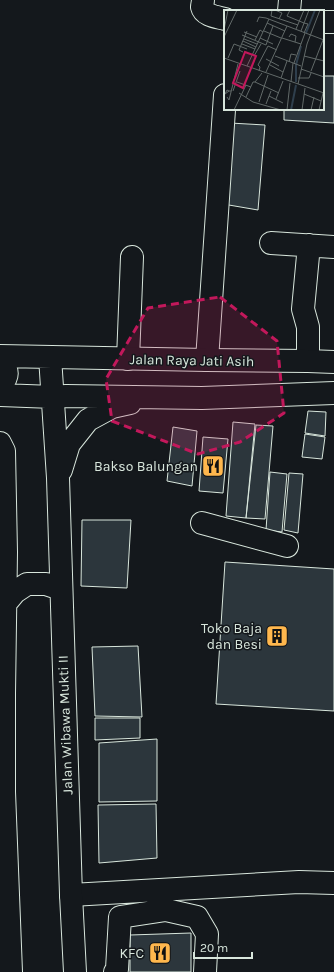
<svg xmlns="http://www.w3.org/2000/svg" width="334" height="972" font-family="Karla,sans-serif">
	<rect width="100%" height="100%" fill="#14181c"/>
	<!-- building -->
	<path fill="#2c363c" stroke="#d8e6dc" d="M 323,76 L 334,76 L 334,123 L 284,120 L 284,109 L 323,109 Z
		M 230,123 L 265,125 L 258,210 L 223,204 Z
		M 308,411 L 326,412 L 325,436 L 305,433 Z
		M 233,422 L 255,424 L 246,518 L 226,516 Z
		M 256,425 L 273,426 L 265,519 L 246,518 Z
		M 173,427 L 197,431 L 192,486 L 167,481 Z
		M 305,434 L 325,437 L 322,459 L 302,457 Z
		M 203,437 L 228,439 L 223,493 L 199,491 Z
		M 270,472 L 287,474 L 282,532 L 266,530 Z
		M 289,473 L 303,474 L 298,533 L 284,530 Z
		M 82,520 L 131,520 L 127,588 L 81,586 Z
		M 225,562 L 334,569 L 334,711 L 216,704 Z
		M 138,646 L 142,717 L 95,716 L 92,647 Z
		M 95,718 L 140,718 L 140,738 L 95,740 Z
		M 157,739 L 157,801 L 99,802 L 99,743 Z
		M 156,804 L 157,858 L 99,863 L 98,805 Z
		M 191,933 L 191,972 L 130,972 L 130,935 Z"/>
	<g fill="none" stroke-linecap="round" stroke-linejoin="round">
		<!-- minor casing -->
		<g stroke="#d8e6dc" stroke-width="24">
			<path id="minor" d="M 203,0 C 203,2 202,5 202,7 C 204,16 218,17 225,19
				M 289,11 L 290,0
				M 323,22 L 334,22
				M 271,243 L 334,247
				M 128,359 L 132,257
				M 207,360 L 225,95
				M 308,361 L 308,327 L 303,309 L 309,245
				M 202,523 L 287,546
				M 71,895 L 299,882 L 334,883
				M 115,972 L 117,969 L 120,917 L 166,910 L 197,917 L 207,934 L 205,972"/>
		</g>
		<!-- major casing -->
		<g stroke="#d8e6dc" stroke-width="24">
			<path id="major" d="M 0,356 L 207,360 L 308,361 L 334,362
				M 50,357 L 58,478 L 71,895 L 75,972
				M 0,360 C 9,371 9,376 0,387
				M 0,395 L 53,397 L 66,396 L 202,398 L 334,393
				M 0,443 L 4,451 L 6,552 L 4,693 L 4,792 L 11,972
				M 61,470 L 69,444 L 88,420 L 112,407 L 130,403
				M 5,604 L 15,592 L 27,584 L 46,584 L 61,589"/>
		</g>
		<!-- minor -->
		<use href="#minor" stroke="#14181c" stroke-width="22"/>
		<!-- major -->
		<use href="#major" stroke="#14181c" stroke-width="22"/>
	</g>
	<!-- marked area -->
	<path fill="#c2185b" fill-opacity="0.2" stroke="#c2185b" stroke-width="3" stroke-dasharray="8 5" stroke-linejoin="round" d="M 220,297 L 277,341 L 284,413 L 240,442 L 198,454 L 112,421 L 106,379 L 148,308 Z"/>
	<!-- icons -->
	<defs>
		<g id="restaurant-square" transform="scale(1.15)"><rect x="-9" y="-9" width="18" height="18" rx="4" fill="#ffb74d" stroke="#14181c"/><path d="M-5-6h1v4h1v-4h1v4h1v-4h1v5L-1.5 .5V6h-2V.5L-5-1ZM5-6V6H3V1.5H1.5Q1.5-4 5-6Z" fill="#111"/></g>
		<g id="building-square" transform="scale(1.15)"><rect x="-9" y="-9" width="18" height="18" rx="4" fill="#ffb74d" stroke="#14181c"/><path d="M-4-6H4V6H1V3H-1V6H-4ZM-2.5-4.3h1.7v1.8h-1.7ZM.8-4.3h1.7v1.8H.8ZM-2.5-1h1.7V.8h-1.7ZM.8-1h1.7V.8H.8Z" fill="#111"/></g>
	</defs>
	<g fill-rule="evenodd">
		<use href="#restaurant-square" x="213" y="466"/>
		<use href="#building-square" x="277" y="636"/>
		<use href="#restaurant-square" x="160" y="953"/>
	</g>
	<g text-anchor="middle" stroke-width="3" stroke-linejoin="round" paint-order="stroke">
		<!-- street labels -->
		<g font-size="14" fill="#d8e6dc" stroke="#14181c">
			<text transform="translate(192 360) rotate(1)" y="5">Jalan Raya Jati Asih</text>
			<text transform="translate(65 725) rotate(-92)" y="5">Jalan Wibawa Mukti II</text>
		</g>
		<!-- poi labels -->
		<g font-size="14" fill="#d8e6dc" stroke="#14181c" text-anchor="end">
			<text x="198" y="471">Bakso Balungan</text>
			<text x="262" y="633">Toko Baja<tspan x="262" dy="16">dan Besi</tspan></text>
			<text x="144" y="958">KFC</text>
		</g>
	</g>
	<!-- overview -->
	<g transform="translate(224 10)">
		<rect width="100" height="100" fill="#14181c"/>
		<path fill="none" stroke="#2f3f4d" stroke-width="2" d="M 82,23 L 91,0M 72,72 L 72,55 L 77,36M 67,100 L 72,75"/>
		<path fill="none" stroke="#626a69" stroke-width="1" d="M 48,0 L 47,6 L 74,15M 51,0 L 58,3 L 55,9M 66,0 L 63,6 L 80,13M 33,12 L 35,7 L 42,8 L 100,30M 43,13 L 61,21M 72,19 L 80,0M 0,20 L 4,0M 40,21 L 57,28M 77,21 L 85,0M 20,22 L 33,27M 80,23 L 84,14 L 80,13M 18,25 L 42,35 L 49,16M 0,27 L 13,0M 65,27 L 67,24 L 72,26 L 71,32M 36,28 L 49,34M 58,28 L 77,34M 20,29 L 33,34M 31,30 L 36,20 L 39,22M 19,31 L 32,37M 18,34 L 31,39M 19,42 L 15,40 L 23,21M 30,46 L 37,34M 51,46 L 77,56M 80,46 L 100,51M 0,48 L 100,83M 4,48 L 10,34 L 23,39M 42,49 L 55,56M 65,52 L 67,44 L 72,45M 70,53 L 81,23M 46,55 L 59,62M 23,56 L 45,9M 77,59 L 100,67M 35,61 L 36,57 L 34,55 L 44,36 L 53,40M 87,61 L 99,30M 42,62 L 63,16M 57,68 L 63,51M 74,68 L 85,68 L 87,63M 13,72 L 27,77M 31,72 L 55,83M 67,72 L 69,53M 74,74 L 83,34 L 96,0M 5,81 L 1,84 L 3,80 L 5,81 L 7,81M 9,81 L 16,61M 15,83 L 29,92 L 57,100M 80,84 L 97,91M 45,86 L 59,93M 3,87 L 5,90 L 14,54M 22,87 L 29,72 L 31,72 L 38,63M 52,89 L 59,71M 35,92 L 44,65M 42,94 L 47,81M 10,100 L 22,75M 63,100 L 66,73M 78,100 L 81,78M 87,100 L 90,87M 95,100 L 99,83"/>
		<path fill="#c2185b" fill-opacity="0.15" stroke="#c2185b" stroke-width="2" d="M 21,42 L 32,46 L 19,78 L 9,73 Z"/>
		<rect width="100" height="100" fill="none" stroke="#d8e6dc" stroke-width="2"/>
	</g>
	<!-- scale -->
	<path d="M194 952v6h58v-6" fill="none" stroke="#d8e6dc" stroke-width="2"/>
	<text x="200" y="952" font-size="12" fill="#d8e6dc" stroke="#14181c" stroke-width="3" paint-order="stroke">20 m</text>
</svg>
